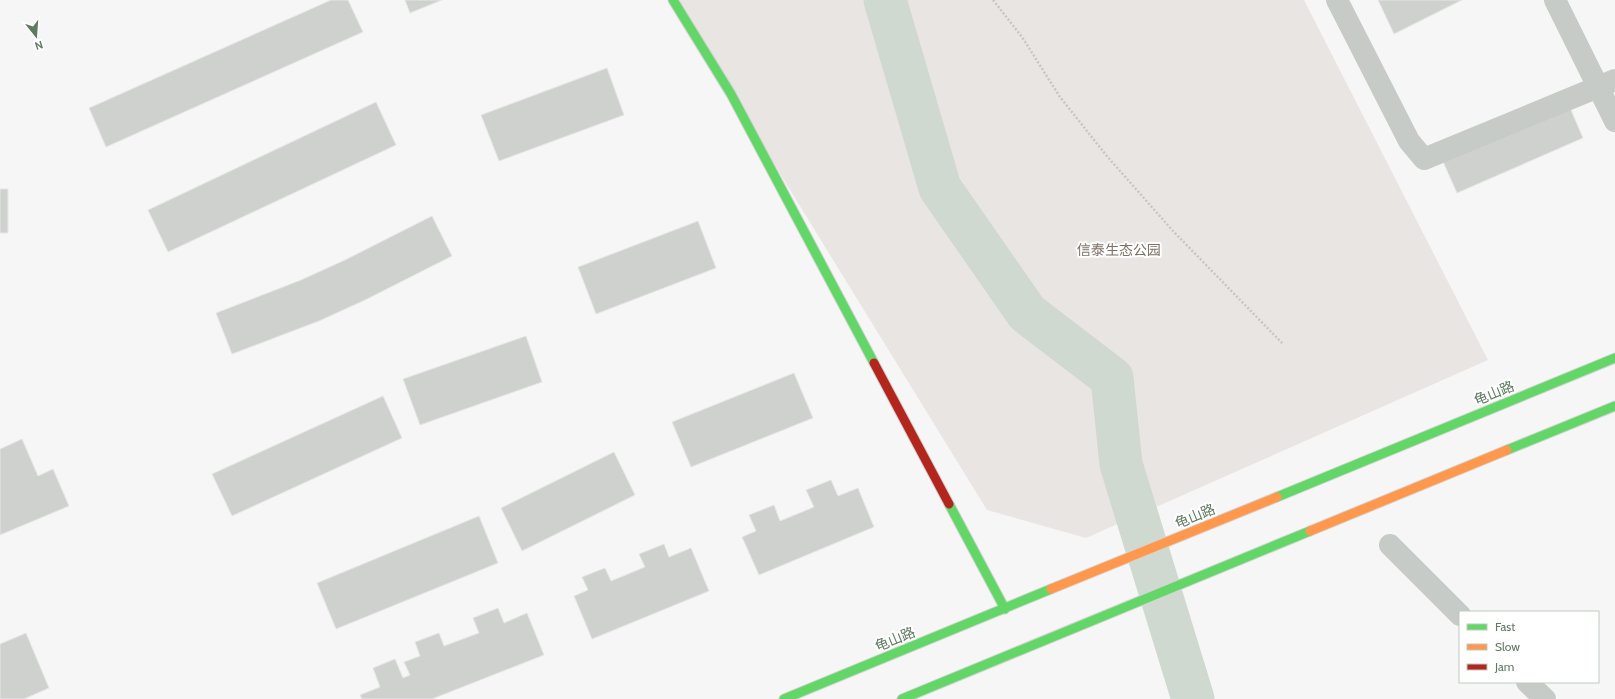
<svg xmlns="http://www.w3.org/2000/svg" width="1615" height="699" font-family="Cabin,'Noto Sans SC',sans-serif">
	<rect width="100%" height="100%" fill="#f7f6f6"/>
	<!-- green -->
	<path fill="#e9e5e3" d="M 673,0 L 1304,0 L 1488,360 L 1086,538 L 987,510 Z"/>
	<g fill="none" stroke-linecap="round" stroke-linejoin="round">
		<!-- river -->
		<path stroke="#d0d9cf" stroke-width="43" d="M 885,0 L 940,188 L 1027,313 L 1112,378 L 1121,464 L 1193,699"/>
	</g>
	<!-- building -->
	<path fill="#cfd1cf" stroke="#e6e6e6" d="M 331,0 L 348,0 L 363,32 L 106,147 L 89,108 Z
		M 405,0 L 442,0 L 410,13 Z
		M 1378,0 L 1462,0 L 1394,34 Z
		M 607,68 L 624,115 L 499,161 L 481,115 Z
		M 376,102 L 396,145 L 168,252 L 148,210 Z
		M 1568,103 L 1583,138 L 1457,193 L 1441,157 Z
		M 0,189 L 8,189 L 8,233 L 0,233 Z
		M 432,216 L 452,256 L 365,300 L 319,321 L 232,354 L 216,313 L 301,280 L 345,260 Z
		M 698,221 L 716,268 L 596,314 L 578,267 Z
		M 526,336 L 542,382 L 420,425 L 403,379 Z
		M 794,373 L 813,418 L 691,467 L 672,422 Z
		M 383,396 L 402,438 L 232,516 L 212,474 Z
		M 22,439 L 38,476 L 53,469 L 69,506 L 0,535 L 0,449 Z
		M 614,452 L 635,495 L 522,551 L 501,508 Z
		M 831,480 L 838,496 L 858,488 L 874,527 L 759,575 L 742,537 L 756,531 L 749,515 L 774,505 L 780,521 L 814,507 L 806,490 Z
		M 479,516 L 498,563 L 336,629 L 317,583 Z
		M 664,544 L 669,557 L 691,548 L 709,591 L 592,639 L 574,596 L 588,590 L 582,577 L 605,568 L 611,581 L 645,567 L 639,554 Z
		M 498,608 L 504,623 L 527,613 L 544,655 L 432,699 L 362,699 L 360,695 L 380,687 L 373,668 L 395,659 L 403,678 L 410,675 L 404,662 L 420,656 L 415,642 L 439,633 L 444,646 L 479,633 L 473,618 Z
		M 26,633 L 49,688 L 24,699 L 0,699 L 0,644 Z"/>
	<g fill="none" stroke-linecap="round" stroke-linejoin="round">
		<!-- fast casing -->
		<g stroke="#d2d3d1" stroke-width="11">
			<path id="fast" d="M 673,0 L 731,94 L 874,363
				M 1507,450 L 1615,406
				M 1277,497 L 1615,358
				M 949,504 L 1005,609
				M 784,699 L 1051,589
				M 902,699 L 1310,531"/>
		</g>
		<!-- slow casing -->
		<g stroke="#d2d3d1" stroke-width="11">
			<path id="slow" d="M 1310,531 L 1507,450
				M 1051,589 L 1277,497"/>
		</g>
		<!-- jam casing -->
		<g stroke="#d2d3d1" stroke-width="11">
			<path id="jam" d="M 874,363 L 949,504"/>
		</g>
		<!-- path -->
		<path stroke="#c4c7c5" stroke-width="2.5" stroke-dasharray="2 2" stroke-linecap="butt" d="M 993,0 L 1022,37 L 1060,97 L 1106,155 L 1173,231 L 1283,344"/>
		<!-- street -->
		<path stroke="#c7cbc8" stroke-width="22" d="M 1337,0 L 1409,141 L 1424,159 L 1615,80
			M 1555,0 L 1615,121
			M 1390,545 L 1460,615
			M 1527,682 L 1545,699"/>
		<!-- fast -->
		<use href="#fast" stroke="#63d668" stroke-width="9"/>
		<!-- slow -->
		<use href="#slow" stroke="#ff974d" stroke-width="9"/>
		<!-- jam -->
		<use href="#jam" stroke="#b3261e" stroke-width="9"/>
	</g>
	<g text-anchor="middle" stroke-width="4" stroke-linejoin="round" paint-order="stroke">
		<!-- park labels -->
		<g font-size="14" fill="#7e7165" stroke="#fff">
			<text x="1119" y="255">信泰生态公园</text>
		</g>
		<!-- street labels -->
		<g font-size="14" fill="#5e7b61" stroke="#fff">
			<text transform="translate(1494 393) rotate(-22)" y="5">龟山路</text>
			<text transform="translate(1195 516) rotate(-22)" y="5">龟山路</text>
			<text transform="translate(895 639) rotate(-22)" y="5">龟山路</text>
		</g>
	</g>
	<!-- legend -->
	<rect x="1459" y="611" width="140" height="72" fill="#ffffff" stroke="#bfcac0"/>
	<rect x="1467" y="624" width="20" height="6" fill="#63d668" stroke="#bfcac0"/>
	<text x="1495" y="631" font-size="12" fill="#5e7b61">Fast</text>
	<rect x="1467" y="644" width="20" height="6" fill="#ff974d" stroke="#bfcac0"/>
	<text x="1495" y="651" font-size="12" fill="#5e7b61">Slow</text>
	<rect x="1467" y="664" width="20" height="6" fill="#b3261e" stroke="#bfcac0"/>
	<text x="1495" y="671" font-size="12" fill="#5e7b61">Jam</text>
	<!-- north arrow -->
	<g transform="translate(36 36) rotate(163)" stroke="#ffffff" stroke-width="3" paint-order="stroke">
	<path d="M0-3L7 15L0 10L-7 15Z" fill="#5e7b61"/>
	<text y="-6" font-size="11" font-weight="bold" text-anchor="middle" fill="#5e7b61">N</text>
	</g>
</svg>
